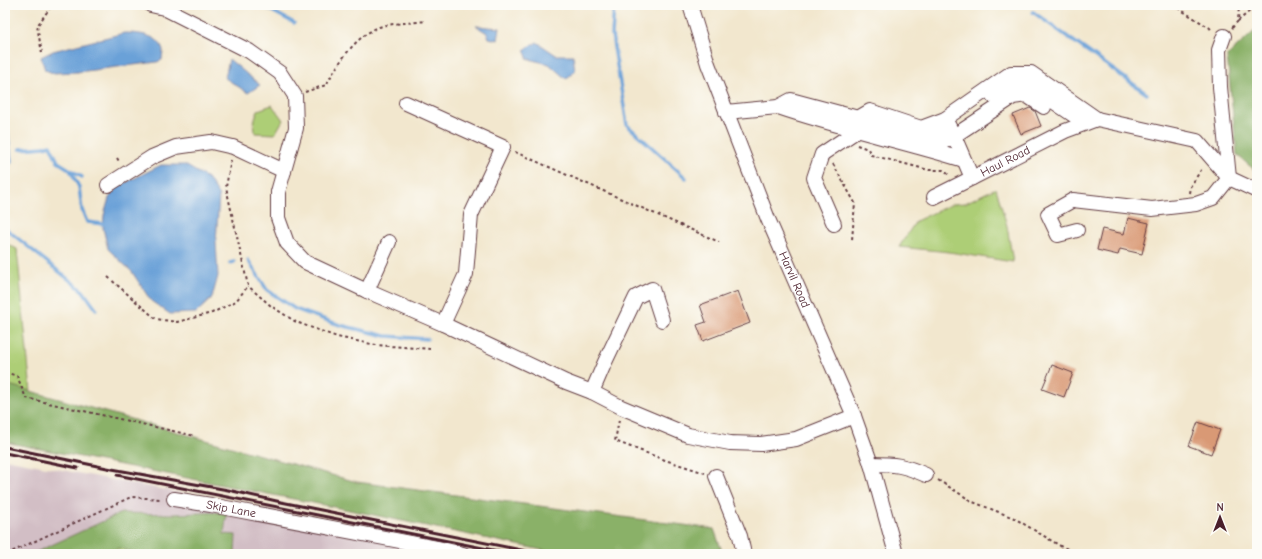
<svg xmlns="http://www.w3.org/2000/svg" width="1262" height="559" font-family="'Comic Neue',sans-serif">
	<rect width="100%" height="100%" fill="#fdfcf7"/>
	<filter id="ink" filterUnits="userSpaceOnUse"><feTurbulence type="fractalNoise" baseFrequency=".025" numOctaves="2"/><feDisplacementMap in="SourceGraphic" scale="8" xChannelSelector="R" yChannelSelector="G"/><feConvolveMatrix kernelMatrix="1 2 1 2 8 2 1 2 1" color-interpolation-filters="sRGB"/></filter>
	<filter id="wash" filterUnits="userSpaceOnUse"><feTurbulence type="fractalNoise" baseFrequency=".012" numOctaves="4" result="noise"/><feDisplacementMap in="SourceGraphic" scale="16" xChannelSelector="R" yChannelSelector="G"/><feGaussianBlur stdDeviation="0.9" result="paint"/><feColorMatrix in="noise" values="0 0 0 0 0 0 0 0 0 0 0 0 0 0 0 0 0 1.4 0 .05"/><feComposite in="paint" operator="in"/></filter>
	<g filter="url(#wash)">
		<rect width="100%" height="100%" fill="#f2e7ce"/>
		<!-- industrial -->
		<path fill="#d2bec5" d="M 5,459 L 228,502 L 488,554 L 235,554 L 236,536 L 224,534 L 226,512 L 173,514 L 121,513 L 32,554 L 5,554 Z"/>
		<!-- green -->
		<path fill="#adce76" stroke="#7c7650" d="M 272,105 L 283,120 L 275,134 L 255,133 L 254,121 L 258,110 Z
			M 996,188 L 1007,226 L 1013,262 L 949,252 L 899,247 L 916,221 L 952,204 L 965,203 Z
			M 5,243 L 17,249 L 31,392 L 5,384 Z
			M 120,548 L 138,554 L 99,554 Z"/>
		<!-- forest -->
		<path fill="#8ab167" stroke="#6a6849" d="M 1257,29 L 1257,172 L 1237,155 L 1227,56 Z
			M 5,384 L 357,482 L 714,529 L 723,554 L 561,554 L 369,514 L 5,442 Z
			M 227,512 L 224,534 L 236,535 L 235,554 L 138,554 L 120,548 L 99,554 L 32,554 L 121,513 L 173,514 Z"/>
		<!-- water -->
		<path fill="#6ba1d8" stroke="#5a6082" d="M 476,26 L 500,28 L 498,40 L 489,38 L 487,33 Z
			M 124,33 C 137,33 159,34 163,50 C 163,52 162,57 162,60 L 157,62 L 78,72 L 53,73 L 45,70 L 41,57 L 53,51 Z
			M 537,42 L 556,55 L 573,55 L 575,71 L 566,79 L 549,64 L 528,59 L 524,50 Z
			M 229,59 L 260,85 L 248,93 L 225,78 Z
			M 161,165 L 185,165 L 209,179 L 219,196 L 216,242 L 218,276 L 212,298 L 196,313 L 170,314 L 151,301 L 132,272 L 108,249 L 103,228 L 104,215 L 109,198 L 117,187 Z"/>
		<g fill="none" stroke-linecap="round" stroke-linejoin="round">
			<!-- stream -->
			<path stroke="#6ba1d8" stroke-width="3.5" d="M 261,5 L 294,23
				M 614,5 L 612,35 L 627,125 L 686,178
				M 1033,12 L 1147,94
				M 5,112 L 11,162 L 5,167
				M 20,149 L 44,147 L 50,145 L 58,162 L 82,177
				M 70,170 L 79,187 L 82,210 L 87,222 L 103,224
				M 5,228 L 83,291 L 96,309
				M 248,260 L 267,290 L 295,309 L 340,325 L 386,336 L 427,339
				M 230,263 L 234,262"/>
		</g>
		<g id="blocks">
			<!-- building -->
			<path fill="#d99974" d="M 1030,108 L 1035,111 L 1041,126 L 1021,134 L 1013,115 Z
				M 1128,218 L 1149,223 L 1142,254 L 1120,249 L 1118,255 L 1097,250 L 1102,229 L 1124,234 Z
				M 738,291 L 750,323 L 703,341 L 697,325 L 706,322 L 700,305 Z
				M 1052,365 L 1073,373 L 1064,397 L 1042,389 Z
				M 1198,422 L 1220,430 L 1211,454 L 1189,446 Z"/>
		</g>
	</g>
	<g filter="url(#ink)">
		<use href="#blocks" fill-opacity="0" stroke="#633d43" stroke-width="1"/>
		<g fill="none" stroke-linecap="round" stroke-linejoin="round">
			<!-- minor casing -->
			<g stroke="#633d43" stroke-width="16">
				<g id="minor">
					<path d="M 151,5 L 164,8 L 249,51 L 280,73 L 295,96 L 296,128 L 278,192 L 278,218 L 287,243 L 305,262 L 367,291 L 443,324 L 566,382 L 592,392 L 621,407 L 688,435 L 730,443 L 761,444 L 796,439 L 854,416"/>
					<path id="s1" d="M 690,5 L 708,64 L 768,219 L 854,416 L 871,464 L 896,554"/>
					<path d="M 993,96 L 1008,87 L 1026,83 L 1085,123"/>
					<path d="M 406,103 L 503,147 L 471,215 L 466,274 L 443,324"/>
					<path d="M 778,107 C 839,128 903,141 964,160"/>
					<path d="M 726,112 L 778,107 L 791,100 L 858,118 L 870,111 L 921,128 L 945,119 L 1011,73 L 1031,73 L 1097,119"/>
					<path d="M 858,118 L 921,139 L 940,130"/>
					<path id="s2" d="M 945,119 L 954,136 L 972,178 L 1065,131 L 1097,119 L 1197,141 L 1229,178 L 1257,191"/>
					<path d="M 921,139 L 943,142 L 954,136 L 1013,97 L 1026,95 L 1044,107"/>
					<path d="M 108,185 L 152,157 L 176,147 L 211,142 L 233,147 L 284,171"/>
					<path d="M 934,197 L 972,178"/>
					<path d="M 834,224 L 814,178 L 822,154 L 858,130"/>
					<path d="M 1077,230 L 1058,235 L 1048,214 L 1073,200 L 1152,209 L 1196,204 L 1213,198 L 1229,178 L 1220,87 L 1219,50 L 1224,36"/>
					<path d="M 367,291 L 389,242"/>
					<path d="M 592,392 L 605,362 L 636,297 L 652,289 L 662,320"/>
					<path d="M 871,464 C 895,464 903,465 926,475"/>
					<path d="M 716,476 L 740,536 L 744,554"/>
					<path id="s3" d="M 174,499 L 211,505 L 442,549 L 463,554"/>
				</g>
			</g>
			<!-- path -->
			<path stroke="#633d43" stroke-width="2" stroke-dasharray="3 3" stroke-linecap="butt" d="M 1173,5 L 1210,28 L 1212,32
				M 1238,21 L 1257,5
				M 1232,28 L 1238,21 L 1239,5
				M 42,53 L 37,26 L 52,5
				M 305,92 L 326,85 C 338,64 354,37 379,27 C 390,23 412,23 425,21
				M 857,145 L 868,149 L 871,155 L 929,170 L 943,170 L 949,175
				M 515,152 L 719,242
				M 117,158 L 120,163
				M 231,160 L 226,187 L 248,286 L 271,306 L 296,322 L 337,337 L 376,345 L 430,349
				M 833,164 L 855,203 L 852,240
				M 1189,193 L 1190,187 L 1203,167
				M 108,277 L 156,319 L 177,322 L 212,313 L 236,301 L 248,286
				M 5,372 L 17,376 L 26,398 L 195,436
				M 619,420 L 615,441 L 665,460 L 705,473
				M 938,480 L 973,502 L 1014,518 L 1062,547 L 1084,554
				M 7,554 L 131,497 L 161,499"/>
			<!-- minor -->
			<use href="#minor" stroke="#fff" stroke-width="14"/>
			<!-- rail -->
			<path stroke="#4a1f2b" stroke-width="3" d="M 5,447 L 112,469 L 228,490 L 281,502 L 541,554
				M 5,453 L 78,468
				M 117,475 L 503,552"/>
		</g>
	</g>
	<g text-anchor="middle" stroke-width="3" stroke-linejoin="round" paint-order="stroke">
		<!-- street labels -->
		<g font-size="12" fill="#4a1f2b" stroke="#fdfcf7">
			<text dy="4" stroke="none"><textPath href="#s2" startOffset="102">Haul Road</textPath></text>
			<text dy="4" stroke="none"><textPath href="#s1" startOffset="294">Harvil Road</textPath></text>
			<text dy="4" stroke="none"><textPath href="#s3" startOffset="58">Skip Lane</textPath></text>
		</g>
	</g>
	<!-- margin -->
	<rect width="1262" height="559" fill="none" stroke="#fdfcf7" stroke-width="20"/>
	<!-- north arrow -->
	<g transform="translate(1220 517)" stroke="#fdfcf7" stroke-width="3" paint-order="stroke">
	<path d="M0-3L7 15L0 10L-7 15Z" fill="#4a1f2b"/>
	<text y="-6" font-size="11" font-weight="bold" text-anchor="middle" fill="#4a1f2b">N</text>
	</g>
</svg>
